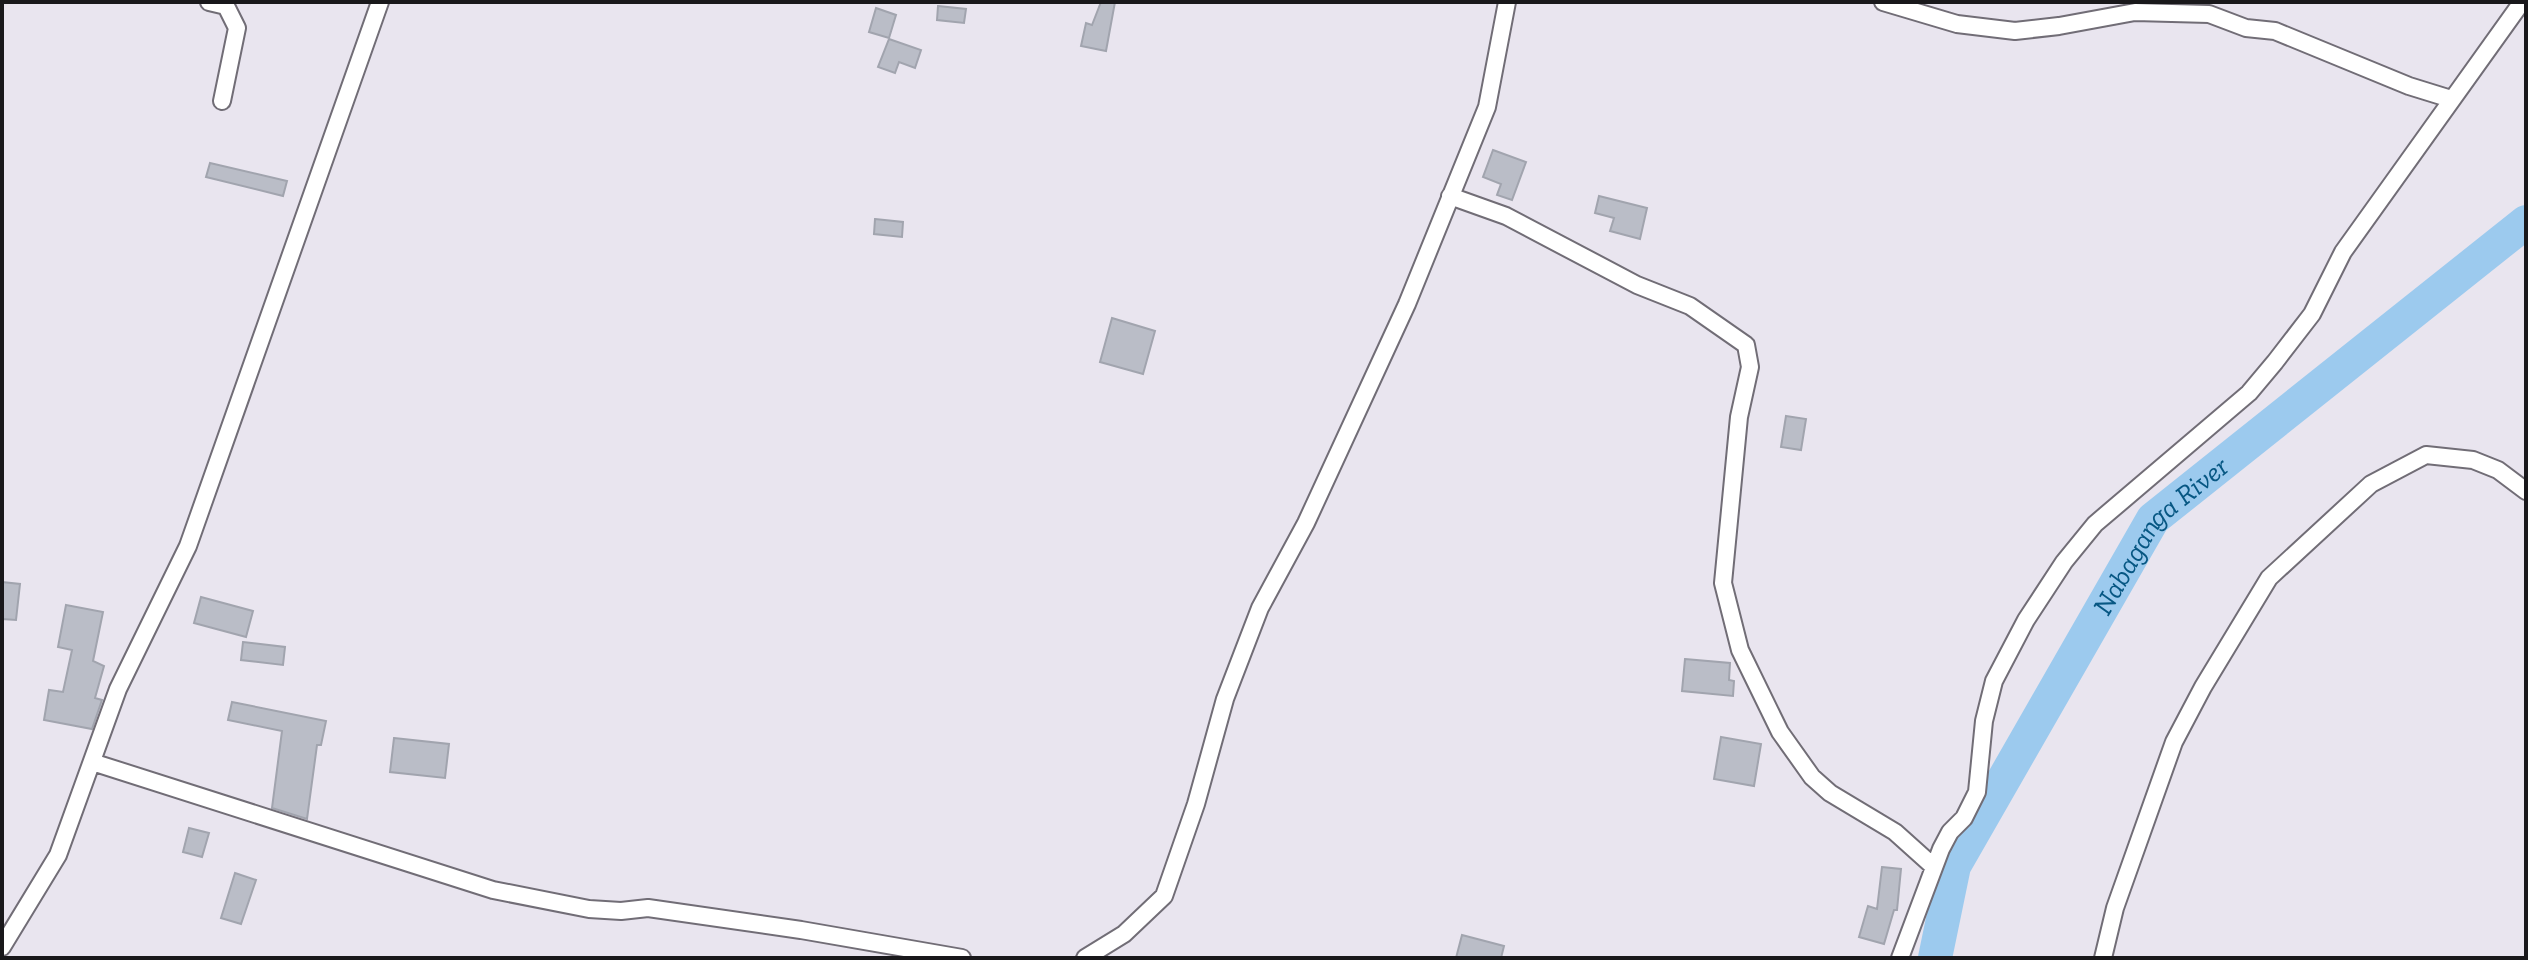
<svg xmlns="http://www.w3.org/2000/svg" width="2528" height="960" font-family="'Zilla Slab',serif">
	<rect width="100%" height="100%" fill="#e9e5ef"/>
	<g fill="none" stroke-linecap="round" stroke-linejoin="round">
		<!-- river -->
		<path stroke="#9ccaee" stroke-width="34" id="s1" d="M 1935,958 L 1954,866 L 2153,519 L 2526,222"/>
	</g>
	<!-- building -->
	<path fill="#babdc7" stroke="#a1a4ae" stroke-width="2" d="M 1101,2 L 1115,2 L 1106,51 L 1081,46 L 1086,23 L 1092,25 Z
		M 938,6 L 966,9 L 964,23 L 937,20 Z
		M 876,8 L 896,15 L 889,38 L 869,32 Z
		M 889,39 L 921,50 L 915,68 L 899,62 L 895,73 L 878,67 Z
		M 1493,150 L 1526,162 L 1512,200 L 1497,195 L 1501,184 L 1483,177 Z
		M 210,163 L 287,181 L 283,196 L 206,177 Z
		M 1599,196 L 1647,208 L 1640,239 L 1610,231 L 1614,218 L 1595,213 Z
		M 875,219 L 903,222 L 902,237 L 874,234 Z
		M 1112,318 L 1155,331 L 1143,374 L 1100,362 Z
		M 1786,416 L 1806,419 L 1801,450 L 1781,447 Z
		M 2,582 L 20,584 L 16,620 L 2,619 Z
		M 201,597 L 253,611 L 246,637 L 194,623 Z
		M 66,605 L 103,612 L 93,661 L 104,666 L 95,698 L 102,700 L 92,729 L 44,720 L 49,690 L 63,692 L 72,650 L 58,647 Z
		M 243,642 L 285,647 L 283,665 L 241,660 Z
		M 1685,659 L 1730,663 L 1729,680 L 1734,681 L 1733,696 L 1682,691 Z
		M 232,702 L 326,721 L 321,745 L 317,745 L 307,819 L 272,808 L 282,731 L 228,720 Z
		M 1721,737 L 1761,744 L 1754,786 L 1714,779 Z
		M 394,738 L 449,744 L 445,778 L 390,772 Z
		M 189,828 L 209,833 L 202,857 L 183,852 Z
		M 1882,867 L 1901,869 L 1897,910 L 1894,910 L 1884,944 L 1859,937 L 1868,906 L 1877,909 Z
		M 235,873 L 256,880 L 241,924 L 221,918 Z
		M 1462,935 L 1504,946 L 1501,958 L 1456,958 Z"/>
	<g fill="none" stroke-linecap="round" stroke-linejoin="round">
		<!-- street casing -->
		<g stroke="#716d76" stroke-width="20">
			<path id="street" d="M 209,2 L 226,6 L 237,28 L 222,101
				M 1883,2 L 1957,24 L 2015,31 L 2059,26 L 2135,12 L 2209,14 L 2246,28 L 2275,31 L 2409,86 L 2451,99
				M 1450,196 L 1506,216 L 1637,285 L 1690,306 L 1746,345 L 1750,367 L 1739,417 L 1723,583 L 1740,650 L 1780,732 L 1812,777 L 1830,793 L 1895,832 L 1934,867
				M 92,762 L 493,890 L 589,909 L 621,911 L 648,908 L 801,930 L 962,958
				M 2,947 L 58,855 L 118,689 L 188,546 L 380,2
				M 1085,958 L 1124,934 L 1164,896 L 1196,804 L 1225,699 L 1260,608 L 1306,523 L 1407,304 L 1487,107 L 1507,2
				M 1900,958 L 1941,849 L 1950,832 L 1964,818 L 1977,792 L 1984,721 L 1994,681 L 2026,620 L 2064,562 L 2095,524 L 2249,393 L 2275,362 L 2312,314 L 2343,252 L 2522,2
				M 2103,958 L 2115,908 L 2174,742 L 2203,687 L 2269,578 L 2371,484 L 2426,455 L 2473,460 L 2498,470 L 2526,491"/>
		</g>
		<!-- street -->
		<use href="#street" stroke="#fff" stroke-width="16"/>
	</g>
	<g text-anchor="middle" stroke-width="6" stroke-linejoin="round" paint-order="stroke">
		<!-- water labels -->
		<g font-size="28" font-style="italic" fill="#075783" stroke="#f6f2fc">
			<text dy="10" stroke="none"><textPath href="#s1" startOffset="486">Nabaganga River</textPath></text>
		</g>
	</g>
	<!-- border -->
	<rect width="2528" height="960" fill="none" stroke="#19181b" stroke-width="8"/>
</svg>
